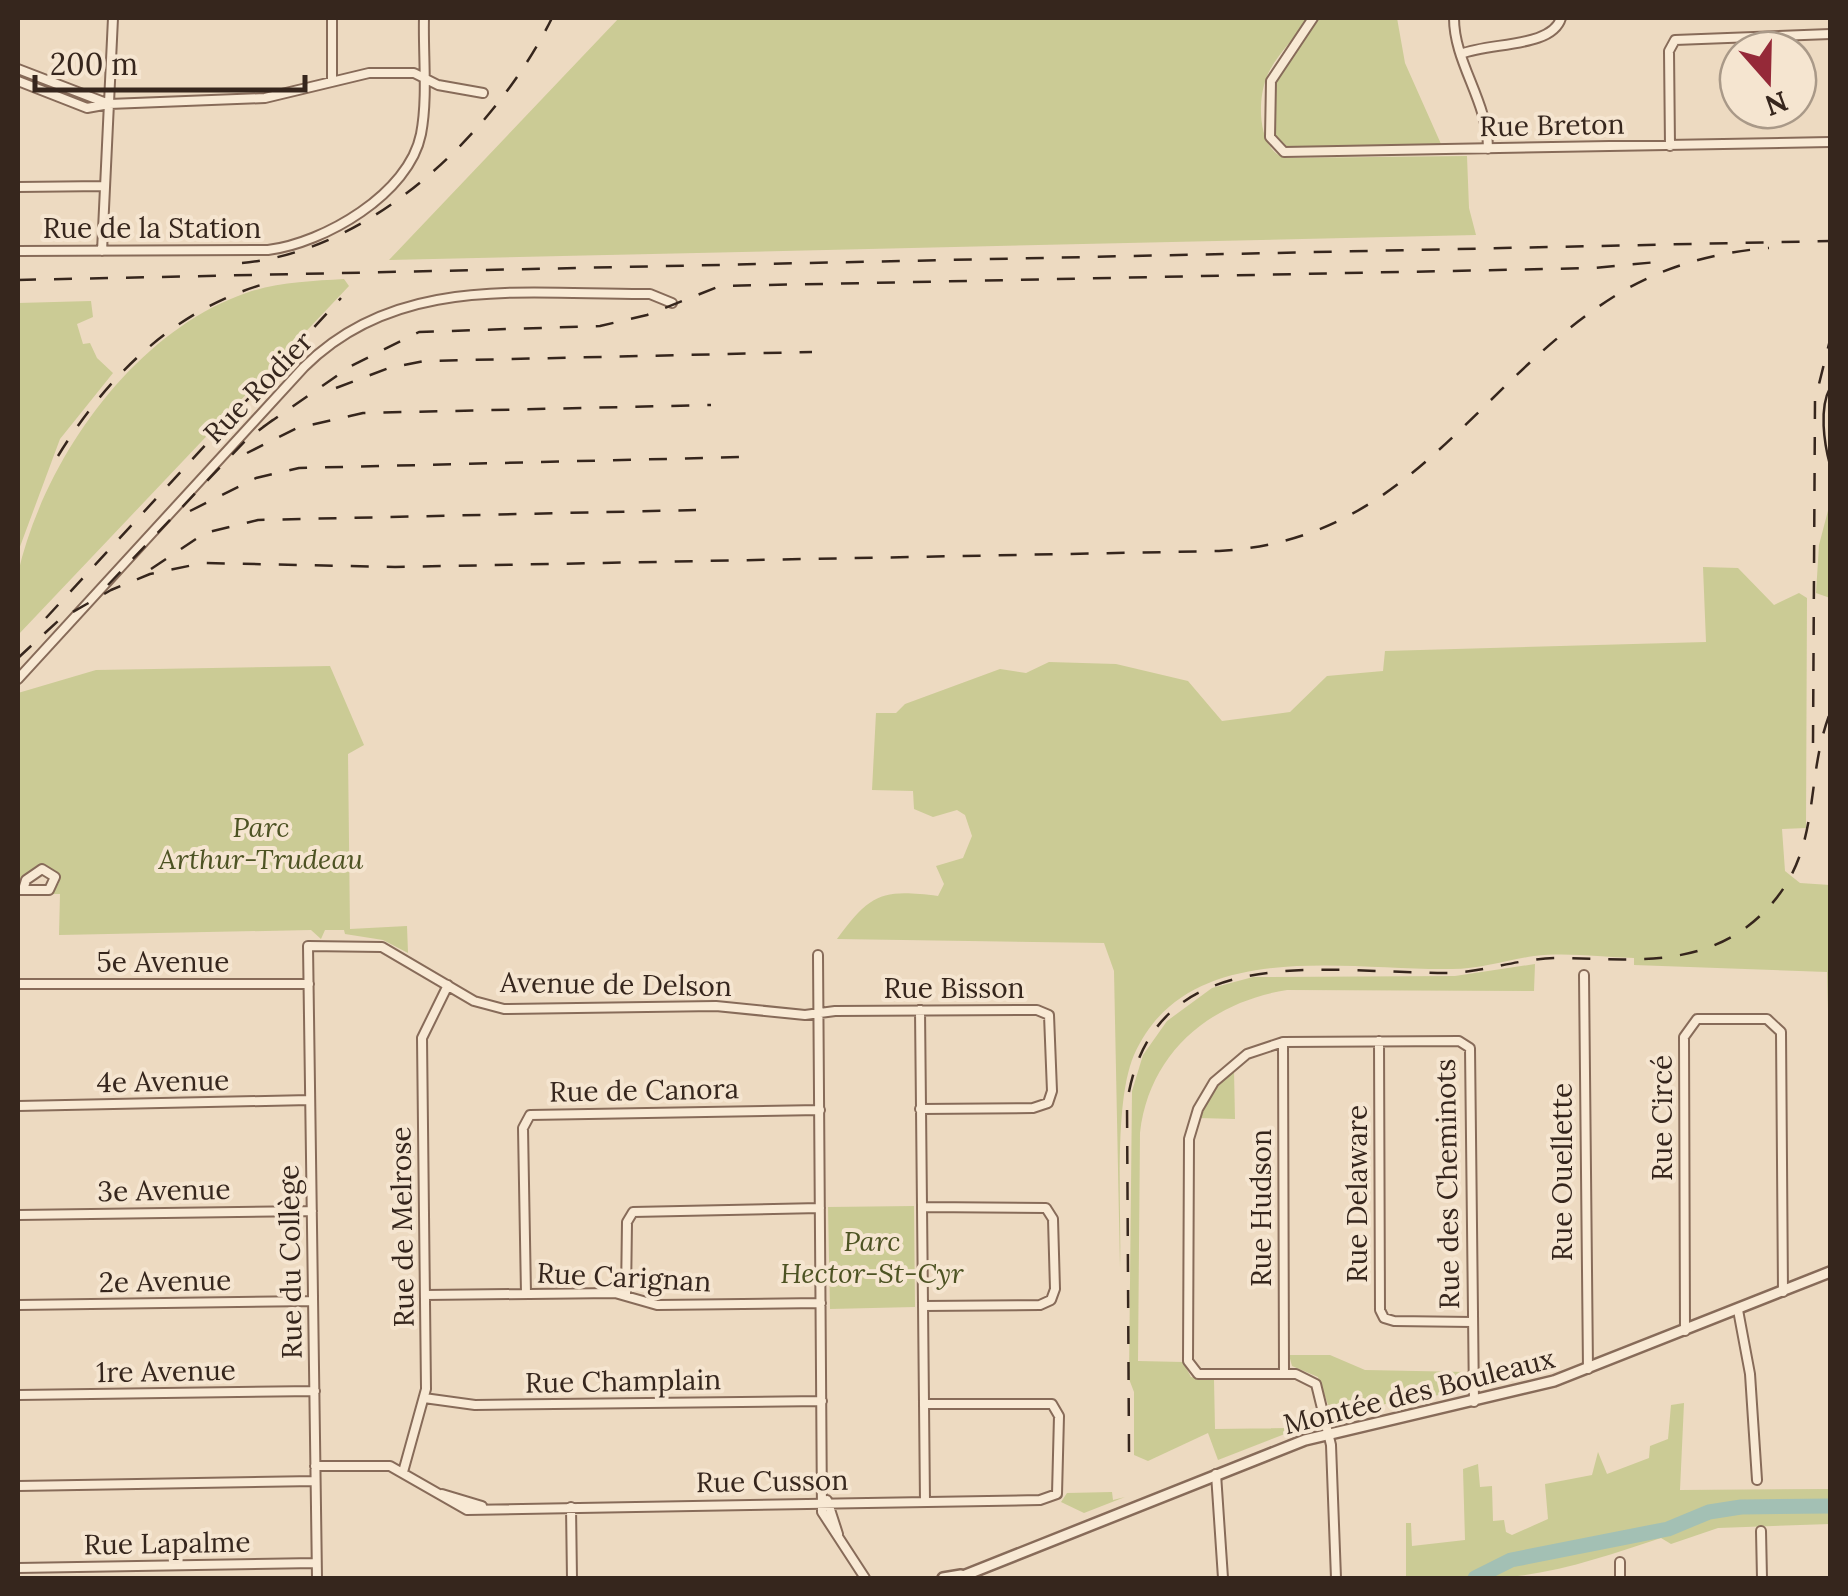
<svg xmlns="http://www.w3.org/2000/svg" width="1848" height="1596" font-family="Lora,serif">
	<rect width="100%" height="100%" fill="#eddac1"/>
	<!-- green -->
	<path fill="#cbcb95" d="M 619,18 L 1307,18 C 1296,39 1274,56 1266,79 C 1257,103 1258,151 1286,158 L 1467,156 L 1469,208 L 1476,235 L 389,260 Z
		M 1317,18 L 1397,18 L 1405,63 L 1441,144 L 1281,147 L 1274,136 L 1274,86 Z
		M 344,279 L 349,286 L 18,635 C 17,615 14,592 18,573 C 44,460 133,332 246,293 C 277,282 312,281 344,279 Z
		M 91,301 L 93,317 L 77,324 L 83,344 L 90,343 L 97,358 L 113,373 L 60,439 L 18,552 L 18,303 Z
		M 1830,503 L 1830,598 L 1816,593 L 1819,545 Z
		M 1703,567 L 1738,568 L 1774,605 L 1799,593 L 1807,598 L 1806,828 L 1782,829 L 1785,871 L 1800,883 L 1830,885 L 1830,1088 L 1827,972 L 1634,965 L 1634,958 C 1601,957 1567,952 1534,956 C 1506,960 1480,969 1452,969 C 1348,971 1187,935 1134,1055 C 1113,1104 1122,1211 1120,1268 L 1114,971 L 1104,943 L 837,939 C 871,893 882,889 938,896 L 944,884 L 936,866 L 963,858 L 972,836 L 965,815 L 957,810 L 933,817 L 914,809 L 913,791 L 872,790 L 876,713 L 896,713 L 905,704 L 1000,669 L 1026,673 L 1049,662 L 1116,664 L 1188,681 L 1222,721 L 1290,712 L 1327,676 L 1383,671 L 1385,651 L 1706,642 Z
		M 330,666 L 364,745 L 348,754 L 350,929 L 407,926 L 408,953 L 383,940 L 345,934 L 344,930 L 325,930 L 321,939 L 311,930 L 59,935 L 60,894 L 49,894 L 59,883 L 56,871 L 41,865 L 18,882 L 18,693 L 96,670 Z
		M 1535,964 L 1534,991 L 1287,990 C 1210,1002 1149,1053 1140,1133 L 1138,1361 L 1183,1362 L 1191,1377 L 1214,1380 L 1215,1429 L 1288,1428 L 1317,1418 L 1308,1425 L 1218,1460 L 1208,1433 L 1148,1461 L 1134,1455 L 1134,1392 L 1129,1379 L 1132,1091 L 1143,1055 L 1167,1021 L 1212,988 L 1253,977 L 1455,976 Z
		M 1234,1070 L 1235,1119 L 1199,1118 L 1217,1086 Z
		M 914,1206 L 915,1307 L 830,1309 L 828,1207 Z
		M 1289,1355 L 1330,1355 L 1365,1370 L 1467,1372 L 1467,1383 L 1445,1394 L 1331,1413 L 1318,1377 L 1292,1366 Z
		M 1684,1403 L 1680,1490 L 1830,1489 L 1830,1524 L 1718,1528 L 1671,1544 L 1661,1538 C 1603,1557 1542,1579 1480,1578 L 1477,1572 L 1471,1578 L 1406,1578 L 1406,1523 L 1411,1523 L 1412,1546 L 1465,1540 L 1463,1469 L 1478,1464 L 1480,1487 L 1492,1486 L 1493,1521 L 1504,1520 L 1506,1532 L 1512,1535 L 1548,1519 L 1545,1484 L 1592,1475 L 1598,1452 L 1607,1474 L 1649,1458 L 1650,1446 L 1668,1439 L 1671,1405 Z
		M 1112,1492 L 1113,1500 L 1125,1497 L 1084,1513 L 1061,1502 L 1067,1493 Z"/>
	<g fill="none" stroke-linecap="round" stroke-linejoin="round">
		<!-- river -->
		<path stroke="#a3c0b4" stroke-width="15" d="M 1475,1578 L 1511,1560 L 1668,1529 L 1709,1512 L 1741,1507 L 1830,1506"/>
		<!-- minor casing -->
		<g stroke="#876b59" stroke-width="12">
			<path id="minor" d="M 332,18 L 332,81
				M 1313,18 L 1271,81 L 1270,137 L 1284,152 L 1830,142
				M 1454,18 C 1454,63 1488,101 1488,149
				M 1461,54 C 1490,42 1552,48 1561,18
				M 18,69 L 109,104
				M 18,81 L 87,108 L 109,104 L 265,98 L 369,73 L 414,73 L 438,85 L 483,93
				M 1670,146 L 1669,51 L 1675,40 L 1830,34
				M 18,187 L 105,186
				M 18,251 L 268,250 C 324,243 409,194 421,134 C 428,97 423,55 424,18
				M 102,251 L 113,18
				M 18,679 L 304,367 C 398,273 528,295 650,294 L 672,303
				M 18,890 L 49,890 L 55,877 L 42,869 L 26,880 L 23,890
				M 818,955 L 822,1512 L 865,1578
				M 1584,975 L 1588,1369
				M 18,984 L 309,984
				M 920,1010 L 925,1501
				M 1379,1041 L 1380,1310 L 1384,1318 L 1394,1321 L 1472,1322
				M 1283,1042 L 1284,1374
				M 18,1106 L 310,1100
				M 922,1207 L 1046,1208 L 1053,1219 L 1055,1289 L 1051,1300 L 1040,1305 L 923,1306
				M 18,1215 L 312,1211
				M 526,1294 L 523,1128 L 530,1115 L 820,1110
				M 425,1295 L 615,1293 L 657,1305 L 821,1303
				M 626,1295 L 627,1222 L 633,1212 L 820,1208
				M 18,1305 L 313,1301
				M 1738,1310 L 1750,1374 L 1757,1480
				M 1685,1331 L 1684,1037 L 1697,1019 L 1767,1019 L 1781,1032 L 1783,1292
				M 18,1395 L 315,1391
				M 424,1398 L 475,1405 L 822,1401
				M 315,1466 L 390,1466 L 467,1510 L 1040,1500 L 1057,1494 L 1059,1416 L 1052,1404 L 924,1404
				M 403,1472 L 426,1389 L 422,1038 L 448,985
				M 1216,1474 L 1223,1578
				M 18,1486 L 315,1481
				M 442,1494 L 482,1506
				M 827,1500 L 838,1534
				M 571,1507 L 572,1578
				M 1761,1531 L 1762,1578
				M 1620,1562 L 1620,1578
				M 18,1568 L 316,1563
				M 317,1578 L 308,946 L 382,947 L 474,1001 L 504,1009 L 716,1006 L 805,1015 L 835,1011 L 1037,1010 L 1049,1015 L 1052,1091 L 1048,1103 L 1033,1108 L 920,1109
				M 1336,1578 L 1331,1445 L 1316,1384 L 1296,1374 L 1198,1374 L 1188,1361 L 1189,1139 L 1198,1109 L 1214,1082 L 1247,1054 L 1283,1042 L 1459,1041 L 1470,1048 L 1474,1402"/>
		</g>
		<!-- tertiary casing -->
		<g stroke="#876b59" stroke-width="14">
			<path id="tertiary" d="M 943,1578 L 961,1575
				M 958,1578 L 1305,1440 L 1554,1381 L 1830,1272"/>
		</g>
		<!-- minor -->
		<use href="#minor" stroke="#f8e9d4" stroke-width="8"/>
		<!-- tertiary -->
		<use href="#tertiary" stroke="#f8e9d4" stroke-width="9"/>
		<!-- tram -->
		<path stroke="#36261d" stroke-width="2.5" d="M 1830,388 C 1819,408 1824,443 1830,465"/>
		<!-- rail -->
		<path stroke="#36261d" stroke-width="2.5" stroke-dasharray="18 18" stroke-linecap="butt" d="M 242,263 C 373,251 496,131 552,18
			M 18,280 L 1830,241
			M 336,388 L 389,368 L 424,361 L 812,352
			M 263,427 L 351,366 L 419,332 L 600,326 L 647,315 L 720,286 L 1593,268 L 1668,261
			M 247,453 L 297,428 L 363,413 L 711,405
			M 58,456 C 107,376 176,308 268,283
			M 190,511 L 256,478 L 299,468 L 743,457
			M 151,569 L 205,533 L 258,520 L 696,510
			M 108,585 L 246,440 L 274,419
			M 46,618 L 341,298
			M 18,658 L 59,620 L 111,590 L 150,574 L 203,563 L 395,567 L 1219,551 C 1413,540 1473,383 1618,294 C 1664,266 1716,252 1769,248
			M 1813,743 L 1815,400 L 1830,340
			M 1129,1452 L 1127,1103 C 1152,937 1323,973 1445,973 C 1483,973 1519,958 1558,958 C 1633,959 1707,970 1765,911 C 1824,851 1803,783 1830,713"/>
	</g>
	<g text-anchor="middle" stroke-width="8" stroke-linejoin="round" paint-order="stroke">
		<!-- street labels -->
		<g font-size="28" fill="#36261d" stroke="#f5e5d0">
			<text transform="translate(1552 125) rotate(-1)" y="10">Rue Breton</text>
			<text x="152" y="238">Rue de la Station</text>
			<text transform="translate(258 387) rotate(-46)" y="10">Rue Rodier</text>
			<text x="163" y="972">5e Avenue</text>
			<text transform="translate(616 984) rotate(1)" y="10">Avenue de Delson</text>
			<text x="954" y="998">Rue Bisson</text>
			<text transform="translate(163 1081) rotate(-1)" y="10">4e Avenue</text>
			<text transform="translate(644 1090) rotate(-1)" y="10">Rue de Canora</text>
			<text transform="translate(1662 1118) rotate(-90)" y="10">Rue Circé</text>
			<text transform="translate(1562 1172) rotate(-90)" y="10">Rue Ouellette</text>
			<text transform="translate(1447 1184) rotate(-91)" y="10">Rue des Cheminots</text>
			<text transform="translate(164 1190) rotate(-1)" y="10">3e Avenue</text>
			<text transform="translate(1357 1194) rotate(-90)" y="10">Rue Delaware</text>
			<text transform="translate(1261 1208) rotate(-90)" y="10">Rue Hudson</text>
			<text transform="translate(402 1227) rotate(-91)" y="10">Rue de Melrose</text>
			<text transform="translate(290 1262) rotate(-91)" y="10">Rue du Collège</text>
			<text transform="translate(624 1277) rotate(3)" y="10">Rue Carignan</text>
			<text transform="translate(165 1281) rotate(-1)" y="10">2e Avenue</text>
			<text transform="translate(166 1371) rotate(-1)" y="10">1re Avenue</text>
			<text transform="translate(623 1381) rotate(-1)" y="10">Rue Champlain</text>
			<text transform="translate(1419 1391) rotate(-14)" y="10">Montée des Bouleaux</text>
			<text transform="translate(772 1481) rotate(-1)" y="10">Rue Cusson</text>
			<text transform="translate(167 1543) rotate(-1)" y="10">Rue Lapalme</text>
		</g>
		<!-- park labels -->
		<g font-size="28" font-style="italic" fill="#4d5323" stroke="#f5e5d0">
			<text x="261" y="837">Parc<tspan x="261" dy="32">Arthur-Trudeau</tspan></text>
			<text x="872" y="1251">Parc<tspan x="872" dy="32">Hector-St-Cyr</tspan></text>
		</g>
	</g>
	<!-- border -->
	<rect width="1848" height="1596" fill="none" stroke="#36261d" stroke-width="40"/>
	<!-- north arrow -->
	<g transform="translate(1768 80) rotate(160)"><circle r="48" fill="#f5e5d0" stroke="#a99988" stroke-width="2.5"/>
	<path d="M0-8L18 38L0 25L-18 38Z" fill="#952938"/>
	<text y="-15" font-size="28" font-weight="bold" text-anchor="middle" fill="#36261d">N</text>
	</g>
	<!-- scale -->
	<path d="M35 75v15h270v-15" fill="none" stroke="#36261d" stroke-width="5"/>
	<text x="50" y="75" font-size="30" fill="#36261d" stroke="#f5e5d0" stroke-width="8" paint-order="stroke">200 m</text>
</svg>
